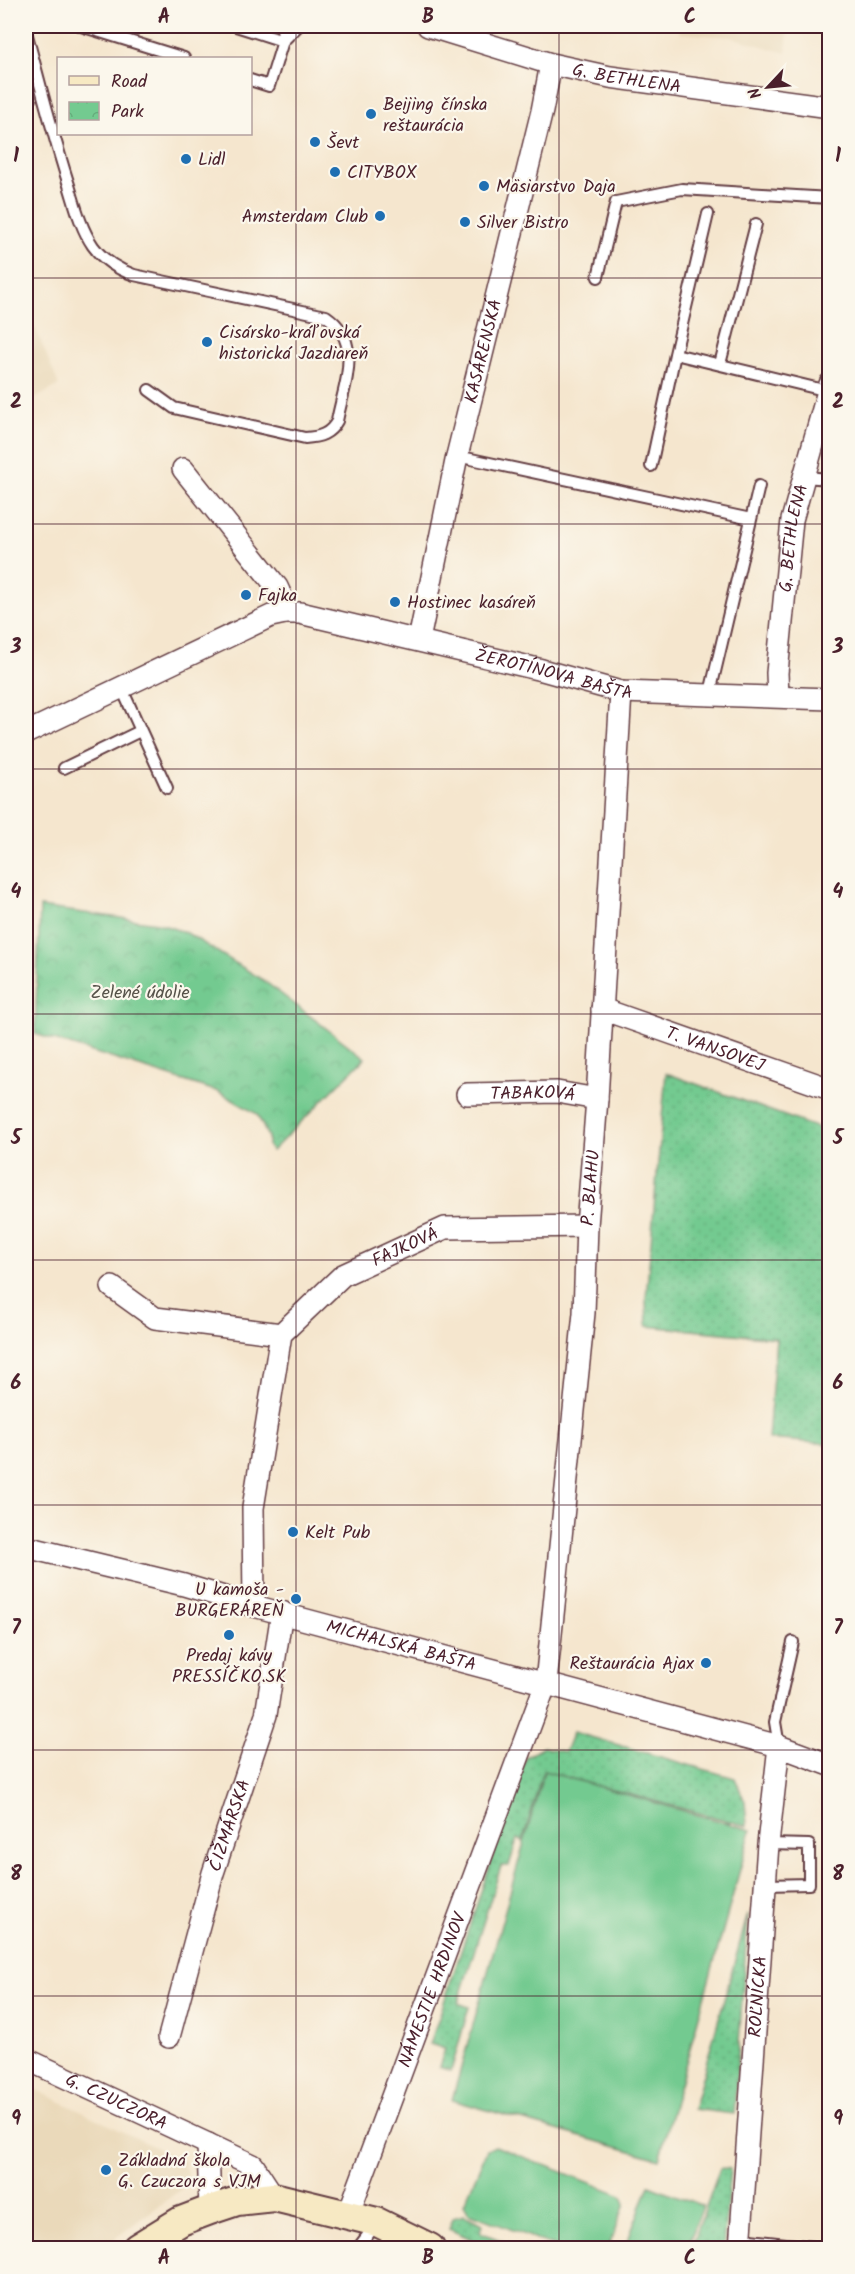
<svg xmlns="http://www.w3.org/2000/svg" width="855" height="2274" font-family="Kalam,sans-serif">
	<defs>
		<pattern id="grass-dots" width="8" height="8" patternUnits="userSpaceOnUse" patternTransform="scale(1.5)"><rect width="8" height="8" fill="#73ca90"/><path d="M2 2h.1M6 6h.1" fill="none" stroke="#65ad7c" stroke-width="1.8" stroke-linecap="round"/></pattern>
		<pattern id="park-crowns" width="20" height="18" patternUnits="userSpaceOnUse" patternTransform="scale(1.5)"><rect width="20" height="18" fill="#73ca90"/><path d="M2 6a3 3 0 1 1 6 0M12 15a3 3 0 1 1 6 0" fill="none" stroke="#65ad7c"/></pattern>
	</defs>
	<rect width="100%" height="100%" fill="#fbf7ec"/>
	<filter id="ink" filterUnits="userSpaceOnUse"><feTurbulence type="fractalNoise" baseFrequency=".0167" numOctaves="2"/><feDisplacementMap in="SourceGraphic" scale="12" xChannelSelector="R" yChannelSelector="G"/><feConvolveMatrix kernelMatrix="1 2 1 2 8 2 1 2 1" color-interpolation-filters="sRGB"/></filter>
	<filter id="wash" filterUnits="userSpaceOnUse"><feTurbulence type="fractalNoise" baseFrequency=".008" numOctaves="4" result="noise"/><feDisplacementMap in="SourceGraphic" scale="24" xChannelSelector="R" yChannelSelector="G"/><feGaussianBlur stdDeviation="1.35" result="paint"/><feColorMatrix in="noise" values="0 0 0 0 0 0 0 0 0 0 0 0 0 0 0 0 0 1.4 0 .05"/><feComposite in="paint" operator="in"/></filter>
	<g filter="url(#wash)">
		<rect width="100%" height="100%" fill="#f5e6ce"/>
		<!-- built -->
		<path fill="#ead9ba" d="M 680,26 L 788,26 L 786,53 L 731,37 L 679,33 Z
			M 26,306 L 59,385 L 26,404 Z
			M 26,2085 L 186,2162 L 184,2166 L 188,2174 L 186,2181 L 188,2184 L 102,2248 L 26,2248 Z"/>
		<!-- grass -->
		<path fill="url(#grass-dots)" stroke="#5e745e" stroke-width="1.5" d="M 666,1073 L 829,1132 L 829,1444 L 768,1439 L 776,1338 L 647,1326 L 646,1298 Z
			M 573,1732 L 735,1778 L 745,1802 L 747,1826 L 543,1771 L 523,1841 L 517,1839 L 509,1866 L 501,1866 L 458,2003 L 469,2007 L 451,2071 L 439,2067 L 445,2049 L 430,2044 L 526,1757 L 543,1747 L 565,1752 Z
			M 748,1914 L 734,2114 L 693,2109 L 696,2100 Z
			M 720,2168 L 730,2169 L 723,2248 L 706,2248 L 693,2243 Z
			M 464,2215 L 482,2224 L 480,2232 L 520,2248 L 492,2248 L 449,2229 L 453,2218 Z"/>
		<!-- park -->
		<path fill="url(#park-crowns)" stroke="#5e745e" stroke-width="1.5" d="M 40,907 L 157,923 L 187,933 L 263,980 L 365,1058 L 272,1151 L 268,1146 L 268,1137 L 257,1114 L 219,1092 L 35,1034 Z"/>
		<!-- pitch -->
		<path fill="#73ca90" stroke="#5e745e" stroke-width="1.5" d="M 544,1771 L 751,1830 L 659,2159 L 452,2100 Z
			M 495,2146 L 622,2195 L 625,2204 L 608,2248 L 559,2248 L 469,2213 L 464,2204 L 487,2150 Z
			M 649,2185 L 703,2206 L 687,2248 L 625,2248 Z"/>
	</g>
	<g filter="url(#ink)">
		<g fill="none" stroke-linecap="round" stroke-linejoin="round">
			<!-- lane casing -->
			<g stroke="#643d43" stroke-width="14">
				<path id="lane" d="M 81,26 L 184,58
					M 236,26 L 283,41 L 269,86 L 250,80
					M 282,26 L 283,41
					M 26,31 C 39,81 52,132 68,182 C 75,204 80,227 93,246 C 103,260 117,269 134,275 L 326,316 C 364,342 344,384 337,421 C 330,434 320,437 305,438 L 174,408 L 149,390
					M 283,41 L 298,26
					M 598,277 L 616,202 L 682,189 L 830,198
					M 675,354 L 708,214
					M 720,364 L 756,224
					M 457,456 L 751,519
					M 651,466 L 675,354 L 828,391
					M 804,477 L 830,479
					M 122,689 L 167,788
					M 710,693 L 759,486
					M 64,768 L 140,731
					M 779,1746 L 775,1722 L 793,1642
					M 766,1885 L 809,1884 L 809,1845 L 768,1844
					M 741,2239 L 823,2248
					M 358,2248 L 377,2223"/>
			</g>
			<!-- street casing -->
			<g stroke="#643d43" stroke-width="24">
				<g id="street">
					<path id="s1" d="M 428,26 L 551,64 L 610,77 L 830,107"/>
					<path d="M 183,469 L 277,587 L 283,600 L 285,613"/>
					<path id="s2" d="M 419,640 L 457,456 L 542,111 L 551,64"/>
					<path id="s3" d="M 778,696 L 777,673 L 792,520 L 830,384"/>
					<path id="s4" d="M 26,733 L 271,616 L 285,613 L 300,613 L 542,670 L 621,692 L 830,699"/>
					<path id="s5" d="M 602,1009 L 830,1089"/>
					<path id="s6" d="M 467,1094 L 557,1092 L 597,1099"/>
					<path d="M 112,1287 L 155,1318 L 281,1334"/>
					<path id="s7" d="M 26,1547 L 184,1585 L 254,1606 L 779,1746 L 830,1765"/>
					<path id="s8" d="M 254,1606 L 253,1508 L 281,1334 L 343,1275 L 445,1228 L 587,1226"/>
					<path id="s9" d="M 169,2037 L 213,1873 L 266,1715 L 282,1612"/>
					<path id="s10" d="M 26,2059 L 253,2165 L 274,2197"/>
					<path d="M 208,2144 L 210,2210"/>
					<path id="s11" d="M 348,2215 L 546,1683 L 584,1313 L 587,1226 L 597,1099 L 621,692"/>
					<path id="s12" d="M 740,2248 L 768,1844 L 779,1746"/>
				</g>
			</g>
			<!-- secondary casing -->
			<g stroke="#643d43" stroke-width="32">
				<path id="secondary" d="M 137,2248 L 181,2221 L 210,2210 L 237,2201 L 274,2197 L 377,2222 L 430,2248"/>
			</g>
			<!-- lane -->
			<use href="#lane" stroke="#fff" stroke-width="10"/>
			<!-- street -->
			<use href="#street" stroke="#fff" stroke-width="21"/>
			<!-- secondary -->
			<use href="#secondary" stroke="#f7e9c3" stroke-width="28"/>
		</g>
	</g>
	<!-- grid -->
	<path fill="none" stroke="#4a1f2b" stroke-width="1.5" stroke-opacity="0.55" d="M 296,26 L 296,2248M 559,26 L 559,2248M 26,278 L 830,278M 26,524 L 830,524M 26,769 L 830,769M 26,1014 L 830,1014M 26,1260 L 830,1260M 26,1505 L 830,1505M 26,1750 L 830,1750M 26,1996 L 830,1996"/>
	<!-- markers -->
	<g fill="#1f6fb2" stroke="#fbf7ec" stroke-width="2">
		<circle cx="371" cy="114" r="6"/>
		<circle cx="315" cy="142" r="6"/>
		<circle cx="186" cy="159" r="6"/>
		<circle cx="335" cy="172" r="6"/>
		<circle cx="484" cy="186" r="6"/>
		<circle cx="380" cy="216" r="6"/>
		<circle cx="465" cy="222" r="6"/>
		<circle cx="207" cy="342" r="6"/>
		<circle cx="246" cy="595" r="6"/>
		<circle cx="395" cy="602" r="6"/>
		<circle cx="293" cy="1532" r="6"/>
		<circle cx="296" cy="1599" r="6"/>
		<circle cx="229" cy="1635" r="6"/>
		<circle cx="706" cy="1663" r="6"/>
		<circle cx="106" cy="2170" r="6"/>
	</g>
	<g text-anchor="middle" stroke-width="4.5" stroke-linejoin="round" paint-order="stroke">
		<!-- street labels -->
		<g font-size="18" fill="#4a1f2b" stroke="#fbf7ec">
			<text dy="6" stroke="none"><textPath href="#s1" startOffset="206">G. BETHLENA</textPath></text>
			<text dy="6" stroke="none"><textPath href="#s2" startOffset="296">KASÁRENSKÁ</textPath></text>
			<text dy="6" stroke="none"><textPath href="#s3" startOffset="159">G. BETHLENA</textPath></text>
			<text dy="6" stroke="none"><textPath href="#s4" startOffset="562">ŽEROTÍNOVA BAŠTA</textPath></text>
			<text dy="6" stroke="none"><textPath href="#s5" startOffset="120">T. VANSOVEJ</textPath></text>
			<text dy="6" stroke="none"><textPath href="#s6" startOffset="66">TABAKOVÁ</textPath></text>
			<text dy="6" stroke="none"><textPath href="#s11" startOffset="1065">P. BLAHU</textPath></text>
			<text dy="6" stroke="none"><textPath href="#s8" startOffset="428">FAJKOVÁ</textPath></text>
			<text dy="6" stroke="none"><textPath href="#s7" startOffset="388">MICHALSKÁ BAŠTA</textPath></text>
			<text dy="6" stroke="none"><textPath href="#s9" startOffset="220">ČIŽMÁRSKA</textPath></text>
			<text dy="6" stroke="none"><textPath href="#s11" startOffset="240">NÁMESTIE HRDINOV</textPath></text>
			<text dy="6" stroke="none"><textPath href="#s12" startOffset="252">ROĽNÍCKA</textPath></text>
			<text dy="6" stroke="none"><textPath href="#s10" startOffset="100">G. CZUCZORA</textPath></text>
		</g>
		<!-- poi labels -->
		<g font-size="18" fill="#4a1f2b" stroke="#fbf7ec" text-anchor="start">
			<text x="383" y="110">Beijing čínska<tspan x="383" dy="21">reštaurácia</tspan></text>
			<text x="327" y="148">Ševt</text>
			<text x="198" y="165">Lidl</text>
			<text x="347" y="178">CITYBOX</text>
			<text x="496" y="192">Mäsiarstvo Daja</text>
			<text x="368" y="222" text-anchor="end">Amsterdam Club</text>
			<text x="477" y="228">Silver Bistro</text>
			<text x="219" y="338">Cisársko-kráľovská<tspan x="219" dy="21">historická Jazdiareň</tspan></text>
			<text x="258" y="601">Fajka</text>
			<text x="407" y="608">Hostinec kasáreň</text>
			<text x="305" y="1538">Kelt Pub</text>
			<text x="284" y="1595" text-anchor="end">U kamoša -<tspan x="284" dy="21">BURGERÁREŇ</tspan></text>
			<text x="229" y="1661" text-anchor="middle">Predaj kávy<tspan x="229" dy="21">PRESSÍČKO.SK</tspan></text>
			<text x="694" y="1669" text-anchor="end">Reštaurácia Ajax</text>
			<text x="118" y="2166">Základná škola<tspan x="118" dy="21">G. Czuczora s VJM</tspan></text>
		</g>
		<!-- park labels -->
		<g font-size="18" fill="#565249" stroke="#fbf7ec">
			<text x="140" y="998">Zelené údolie</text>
		</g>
	</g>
	<!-- margin -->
	<rect width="855" height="2274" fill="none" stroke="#fbf7ec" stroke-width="66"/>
	<!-- legend -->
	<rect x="57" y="57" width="195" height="78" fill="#fbf7ec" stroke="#b4a19f" stroke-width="1.5"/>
	<rect x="69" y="76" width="30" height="9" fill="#f7e9c3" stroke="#b4a19f" stroke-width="1.5"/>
	<text x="111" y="87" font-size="18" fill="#4a1f2b">Road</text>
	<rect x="69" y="102" width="30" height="18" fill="url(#park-crowns)" stroke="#b4a19f" stroke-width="1.5"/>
	<text x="111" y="117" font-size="18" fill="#4a1f2b">Park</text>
	<!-- north arrow -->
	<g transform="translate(768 87) rotate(244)" stroke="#fbf7ec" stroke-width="4.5" paint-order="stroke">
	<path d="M0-4.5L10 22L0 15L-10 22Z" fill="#4a1f2b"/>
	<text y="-9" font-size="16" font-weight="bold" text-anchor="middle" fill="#4a1f2b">N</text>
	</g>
	<rect x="33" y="33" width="789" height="2208" fill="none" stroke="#4a1f2b" stroke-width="2"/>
	<g font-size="20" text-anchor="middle" font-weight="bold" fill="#4a1f2b">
		<text x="164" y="23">A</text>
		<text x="428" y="23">B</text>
		<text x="690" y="23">C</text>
		<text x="16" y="162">1</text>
		<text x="838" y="162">1</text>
		<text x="16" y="408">2</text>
		<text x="838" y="408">2</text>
		<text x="16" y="653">3</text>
		<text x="838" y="653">3</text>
		<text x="16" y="898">4</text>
		<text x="838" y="898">4</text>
		<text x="16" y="1144">5</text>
		<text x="838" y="1144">5</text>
		<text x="16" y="1389">6</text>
		<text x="838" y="1389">6</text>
		<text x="16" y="1634">7</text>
		<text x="838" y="1634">7</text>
		<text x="16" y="1880">8</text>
		<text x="838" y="1880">8</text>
		<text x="16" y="2125">9</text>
		<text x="838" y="2125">9</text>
		<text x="164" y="2264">A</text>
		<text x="428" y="2264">B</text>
		<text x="690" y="2264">C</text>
	</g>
</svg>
